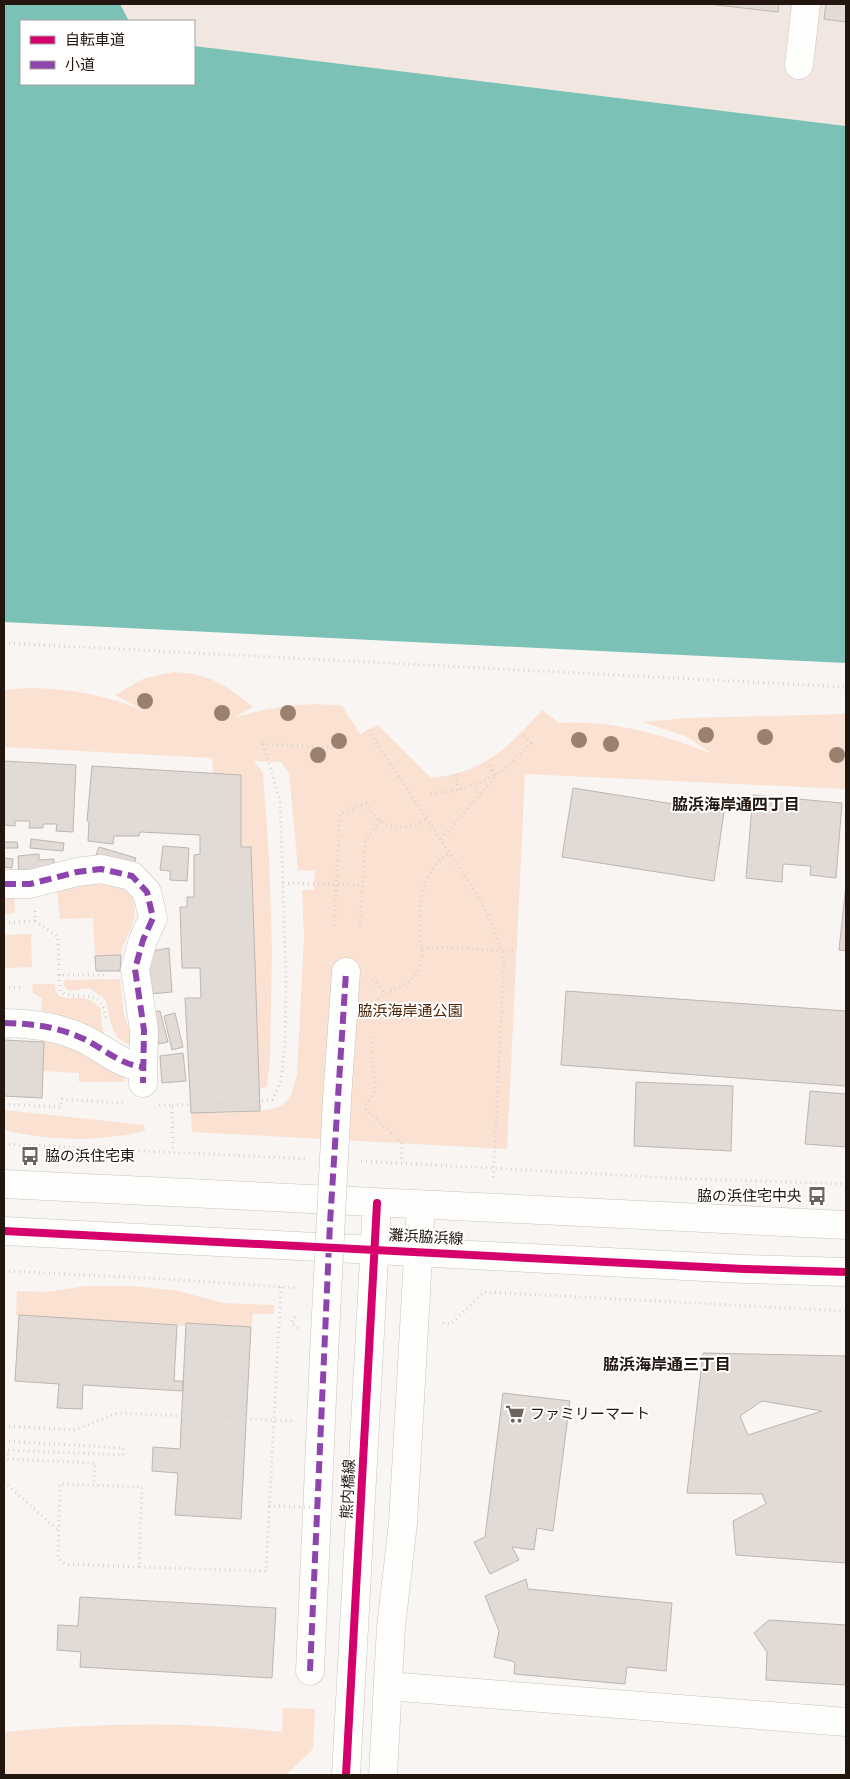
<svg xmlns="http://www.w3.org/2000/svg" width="850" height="1779" font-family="'Exo 2','Noto Sans JP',sans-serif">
	<rect width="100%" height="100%" fill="#f8f5f3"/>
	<!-- built -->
	<path fill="#f1e7e0" d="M 120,4 L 846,4 L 846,126 L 194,46 L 194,21 L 129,21 Z"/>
	<!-- green -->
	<path fill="#fae1d2" d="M 174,672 C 211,674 226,685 253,707 L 233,718 C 269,707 305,701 342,706 L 360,734 L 378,725 L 431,778 C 484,773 509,747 542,710 L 559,723 C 611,719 665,735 713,754 L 685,736 L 643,722 L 688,718 L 846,714 L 846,789 L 525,774 L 507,1149 L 192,1132 L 191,1113 C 212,1112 265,1115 282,1105 C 292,1099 294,1085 297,1074 L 304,936 L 302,890 L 314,890 L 315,871 L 298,870 L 289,773 L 281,762 L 254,761 L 263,773 L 269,856 L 272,949 L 270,1059 L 267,1086 L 259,1090 L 251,847 L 241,847 L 241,776 L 213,774 L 212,758 L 4,747 L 4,690 C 49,684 105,693 146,712 L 115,695 L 145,678 Z
		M 89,880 C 111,883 141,887 134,919 C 131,931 123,942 121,955 L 95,956 L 93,918 L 60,919 L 57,889 Z
		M 4,895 L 14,895 L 15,913 L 4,914 Z
		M 31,934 L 32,967 L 4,968 L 4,935 Z
		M 120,979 L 124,1015 L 134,1042 L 132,1045 C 109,1040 111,1016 105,999 L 89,988 L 69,991 L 63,984 L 65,980 Z
		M 33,984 L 55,984 C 55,1005 74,995 87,999 C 93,1001 97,1005 101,1009 L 102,1026 L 106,1040 L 41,1010 L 42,999 L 32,992 Z
		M 61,1041 L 122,1071 L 125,1082 L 79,1082 L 79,1073 L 43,1071 L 44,1042 Z
		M 4,1110 L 144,1125 L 145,1131 C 99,1142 50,1141 4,1130 Z
		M 87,1286 L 134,1286 L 179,1291 L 222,1303 L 274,1305 L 274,1314 L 253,1314 L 251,1327 L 187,1323 L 186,1326 L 16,1315 L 17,1291 L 47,1292 Z
		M 283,1708 L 315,1709 L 313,1749 L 286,1775 L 4,1775 L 4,1732 C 96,1723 190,1721 282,1732 Z"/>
	<!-- water -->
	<path fill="#7bc1b5" d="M 4,4 L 120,4 L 129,21 L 21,21 L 21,84 L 194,84 L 194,46 L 846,126 L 846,663 L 4,622 Z"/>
	<!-- building -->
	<path fill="#e1dad5" stroke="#bdb5b1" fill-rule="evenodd" d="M 708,4 L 779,4 L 778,12 Z
		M 826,4 L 846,4 L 846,22 L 824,19 Z
		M 4,761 L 76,765 L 73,832 L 56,831 L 57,824 L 43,824 L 43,828 L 29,828 L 30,821 L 15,821 L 15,826 L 4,825 Z
		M 92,766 L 241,775 L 241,847 L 251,847 L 260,1111 L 191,1113 L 185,998 L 201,998 L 200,968 L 182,968 L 180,907 L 187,907 L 187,897 L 194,897 L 194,855 L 200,854 L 200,835 L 140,832 L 139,836 L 114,836 L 113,844 L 88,841 L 89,822 L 87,821 Z
		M 573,788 L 724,812 L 714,881 L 562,857 Z
		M 753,795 L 842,803 L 836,878 L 810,875 L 811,866 L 783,864 L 782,882 L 746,878 Z
		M 31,839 L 64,843 L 63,851 L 30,848 Z
		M 4,842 L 17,842 L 18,848 L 4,848 Z
		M 163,846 L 189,848 L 187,881 L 170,880 L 170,871 L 160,870 Z
		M 99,847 L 136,858 L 133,866 L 96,855 Z
		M 39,854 L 39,860 L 54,859 L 54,867 L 19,874 L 18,856 Z
		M 4,858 L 13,859 L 12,868 L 4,867 Z
		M 846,885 L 846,951 L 839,950 Z
		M 169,948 L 172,992 L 148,994 L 147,961 L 153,951 Z
		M 121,955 L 120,971 L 96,971 L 95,956 Z
		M 566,991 L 846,1011 L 846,1086 L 561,1065 Z
		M 160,1011 L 168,1042 L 159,1044 L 151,1013 Z
		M 175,1013 L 183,1047 L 172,1050 L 164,1016 Z
		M 4,1040 L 44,1042 L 42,1098 L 4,1096 Z
		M 183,1053 L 186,1081 L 162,1083 L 160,1056 Z
		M 636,1082 L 733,1086 L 731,1151 L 634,1146 Z
		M 810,1091 L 846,1094 L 846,1147 L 805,1144 Z
		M 19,1315 L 177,1325 L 174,1381 L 183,1381 L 183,1391 L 83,1385 L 82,1409 L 57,1408 L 59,1384 L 15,1381 Z
		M 186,1323 L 251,1327 L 241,1519 L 175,1515 L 178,1473 L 152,1471 L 153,1447 L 180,1449 Z
		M 703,1353 L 846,1356 L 846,1563 L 736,1555 L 733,1521 L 766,1504 L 762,1494 L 687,1493 ZM 762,1401 L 822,1411 L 748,1435 L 740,1416 Z
		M 503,1393 L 570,1401 L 553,1531 L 537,1528 L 534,1550 L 512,1547 L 519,1560 L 490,1574 L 474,1542 L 485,1537 Z
		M 526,1579 L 528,1589 L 672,1603 L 666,1671 L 627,1667 L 625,1684 L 514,1674 L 515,1662 L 494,1657 L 499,1631 L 485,1596 Z
		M 80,1597 L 276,1608 L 272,1678 L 80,1667 L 81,1652 L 57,1650 L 58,1625 L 78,1626 Z
		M 769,1620 L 846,1625 L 846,1685 L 766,1680 L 767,1652 L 754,1633 Z"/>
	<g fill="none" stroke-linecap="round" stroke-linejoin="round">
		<!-- minor casing -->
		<g stroke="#cac3bf" stroke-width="29">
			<path id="minor" d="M 799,65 L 806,4
				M 4,884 L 30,884 L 77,872 L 101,869 L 132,876 L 147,892 L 153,918 L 143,940 L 135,969 L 144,1030 L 143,1083
				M 4,1023 C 34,1024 56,1026 84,1039 C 104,1049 121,1065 143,1067
				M 337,1099 L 346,972
				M 4,1184 L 846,1225
				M 4,1231 L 744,1269 L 846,1272
				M 310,1671 L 324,1354
				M 388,1686 L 846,1722
				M 346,1775 L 377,1203
				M 383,1775 L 391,1627 L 403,1523 L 421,1205"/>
		</g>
		<!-- path -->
		<path stroke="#d5d4d3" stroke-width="3" stroke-dasharray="1 4" stroke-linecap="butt" d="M 4,643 L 846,687
			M 368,730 L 479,898 L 495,930 L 504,961 L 493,1181
			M 456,774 L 458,791
			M 431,794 C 478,788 499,778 531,743 L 521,734
			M 441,839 L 496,776 L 488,762
			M 283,883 L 362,885
			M 35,921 L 58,937 L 59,975 L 108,975
			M 4,923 L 35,921 L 35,911
			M 334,926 L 340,814 L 366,803 C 378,829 404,834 428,818
			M 360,927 L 365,841 L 380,821
			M 422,949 L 445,947 L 516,952
			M 59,975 L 60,991 C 79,1005 101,981 106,1020
			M 373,979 L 384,992
			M 4,988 L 24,987
			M 373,1008 C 385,982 408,994 419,968 C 424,958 421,948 420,938 C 418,904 420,873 450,852
			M 4,1104 L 61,1107 L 62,1099 L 123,1103
			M 159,1105 L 172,1105 L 173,1152
			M 172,1105 L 272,1100 L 281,1081 L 285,1044 L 286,980 L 280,800 L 263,744 L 346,748
			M 366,1105 L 375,1091 L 371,1037
			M 365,1109 L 402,1143 L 401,1163
			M 4,1144 L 308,1159
			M 361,1161 L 672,1178 L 846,1184
			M 4,1271 L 147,1278 L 299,1288
			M 443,1323 L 451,1324 L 484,1292 L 846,1311
			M 298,1328 L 291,1322 L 298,1314
			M 4,1426 L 74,1430 L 118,1413 L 293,1421
			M 4,1441 L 123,1448 L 123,1455 L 8,1450 L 8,1459 L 95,1463 L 94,1485
			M 4,1482 L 59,1531
			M 269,1506 L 279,1506
			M 139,1567 L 65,1564 L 58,1558 L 60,1484 L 142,1487 L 139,1567 L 266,1571 L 281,1287"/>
		<!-- minor -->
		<use href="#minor" stroke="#fefefd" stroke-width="28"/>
		<!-- minor-bridge casing -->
		<g stroke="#cac3bf" stroke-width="29" stroke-linecap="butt">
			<path id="minor-bridge" d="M 324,1354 L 337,1099"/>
		</g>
		<!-- path-bridge -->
		<path stroke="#d5d4d3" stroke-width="3" stroke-dasharray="1 4" stroke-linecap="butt" d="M 279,1506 L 317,1508"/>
		<!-- minor-bridge -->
		<use href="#minor-bridge" stroke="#fefefd" stroke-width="28"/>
		<!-- quiet -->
		<path stroke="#8e44ad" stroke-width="6" stroke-dasharray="12 6" stroke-linecap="butt" d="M 4,884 L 30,884 L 77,872 L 101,869 L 132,876 L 147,892 L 153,918 L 143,940 L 135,969 L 144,1030 L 143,1083
			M 4,1023 C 34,1024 56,1026 84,1039 C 104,1049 121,1065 143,1067
			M 310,1671 L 330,1223 L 346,972"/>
		<!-- cycleway casing -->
		<g stroke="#fff" stroke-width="11">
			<path id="cycleway" d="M 4,1231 L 744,1269 L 846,1272
				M 346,1775 L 377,1203"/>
		</g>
		<!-- cycleway -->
		<use href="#cycleway" stroke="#d6006c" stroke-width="8"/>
	</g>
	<!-- trees -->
	<g fill="#9a816f">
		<circle cx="145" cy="701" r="8"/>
		<circle cx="222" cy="713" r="8"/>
		<circle cx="288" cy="713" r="8"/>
		<circle cx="706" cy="735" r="8"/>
		<circle cx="765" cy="737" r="8"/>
		<circle cx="579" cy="740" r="8"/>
		<circle cx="339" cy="741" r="8"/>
		<circle cx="611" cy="744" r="8"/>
		<circle cx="318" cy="755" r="8"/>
		<circle cx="837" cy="755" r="8"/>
	</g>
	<!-- icons -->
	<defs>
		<g id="bus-bare" transform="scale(1.5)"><path d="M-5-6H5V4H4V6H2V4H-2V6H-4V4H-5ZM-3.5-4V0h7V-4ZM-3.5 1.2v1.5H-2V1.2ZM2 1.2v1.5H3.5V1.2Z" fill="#6d645f" stroke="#fff" stroke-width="2.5" paint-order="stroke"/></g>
		<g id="supermarket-bare" transform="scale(1.5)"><path d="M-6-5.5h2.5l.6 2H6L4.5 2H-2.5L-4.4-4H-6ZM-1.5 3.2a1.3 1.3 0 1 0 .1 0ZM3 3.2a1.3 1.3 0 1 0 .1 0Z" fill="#6d645f" stroke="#fff" stroke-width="2.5" paint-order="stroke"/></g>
	</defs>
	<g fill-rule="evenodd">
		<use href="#bus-bare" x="30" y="1156"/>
		<use href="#bus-bare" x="817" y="1196"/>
		<use href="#supermarket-bare" x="515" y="1414"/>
	</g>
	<g text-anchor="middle" stroke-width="4" stroke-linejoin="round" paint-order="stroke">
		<!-- park labels -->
		<g font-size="15" fill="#4d2203" stroke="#fff">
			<text x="410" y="1016">脇浜海岸通公園</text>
		</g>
		<!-- poi labels -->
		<g font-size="15" fill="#22160f" stroke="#fff" text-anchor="start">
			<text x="45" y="1161">脇の浜住宅東</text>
			<text x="802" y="1201" text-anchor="end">脇の浜住宅中央</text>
			<text x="530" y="1419">ファミリーマート</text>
		</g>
		<!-- street labels -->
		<g font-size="15" fill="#22160f" stroke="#fff">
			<text transform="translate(426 1237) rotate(3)" y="5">灘浜脇浜線</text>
			<text transform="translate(348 1489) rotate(-87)" y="5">熊内橋線</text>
		</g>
		<!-- neighbourhood labels -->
		<g font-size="16" font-weight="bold" fill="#22160f" stroke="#fff">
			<text x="736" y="810">脇浜海岸通四丁目</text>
			<text x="667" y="1370">脇浜海岸通三丁目</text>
		</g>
	</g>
	<!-- border -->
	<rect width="850" height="1779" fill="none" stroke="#22160f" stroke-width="10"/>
	<!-- legend -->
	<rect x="20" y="20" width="175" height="65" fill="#ffffff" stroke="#a7a29f"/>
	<rect x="30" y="36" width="25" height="8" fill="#d6006c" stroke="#a7a29f"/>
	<text x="65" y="45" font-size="15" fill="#22160f">自転車道</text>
	<rect x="30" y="61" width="25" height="8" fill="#8e44ad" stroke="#a7a29f"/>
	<text x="65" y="70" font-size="15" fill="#22160f">小道</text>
</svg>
